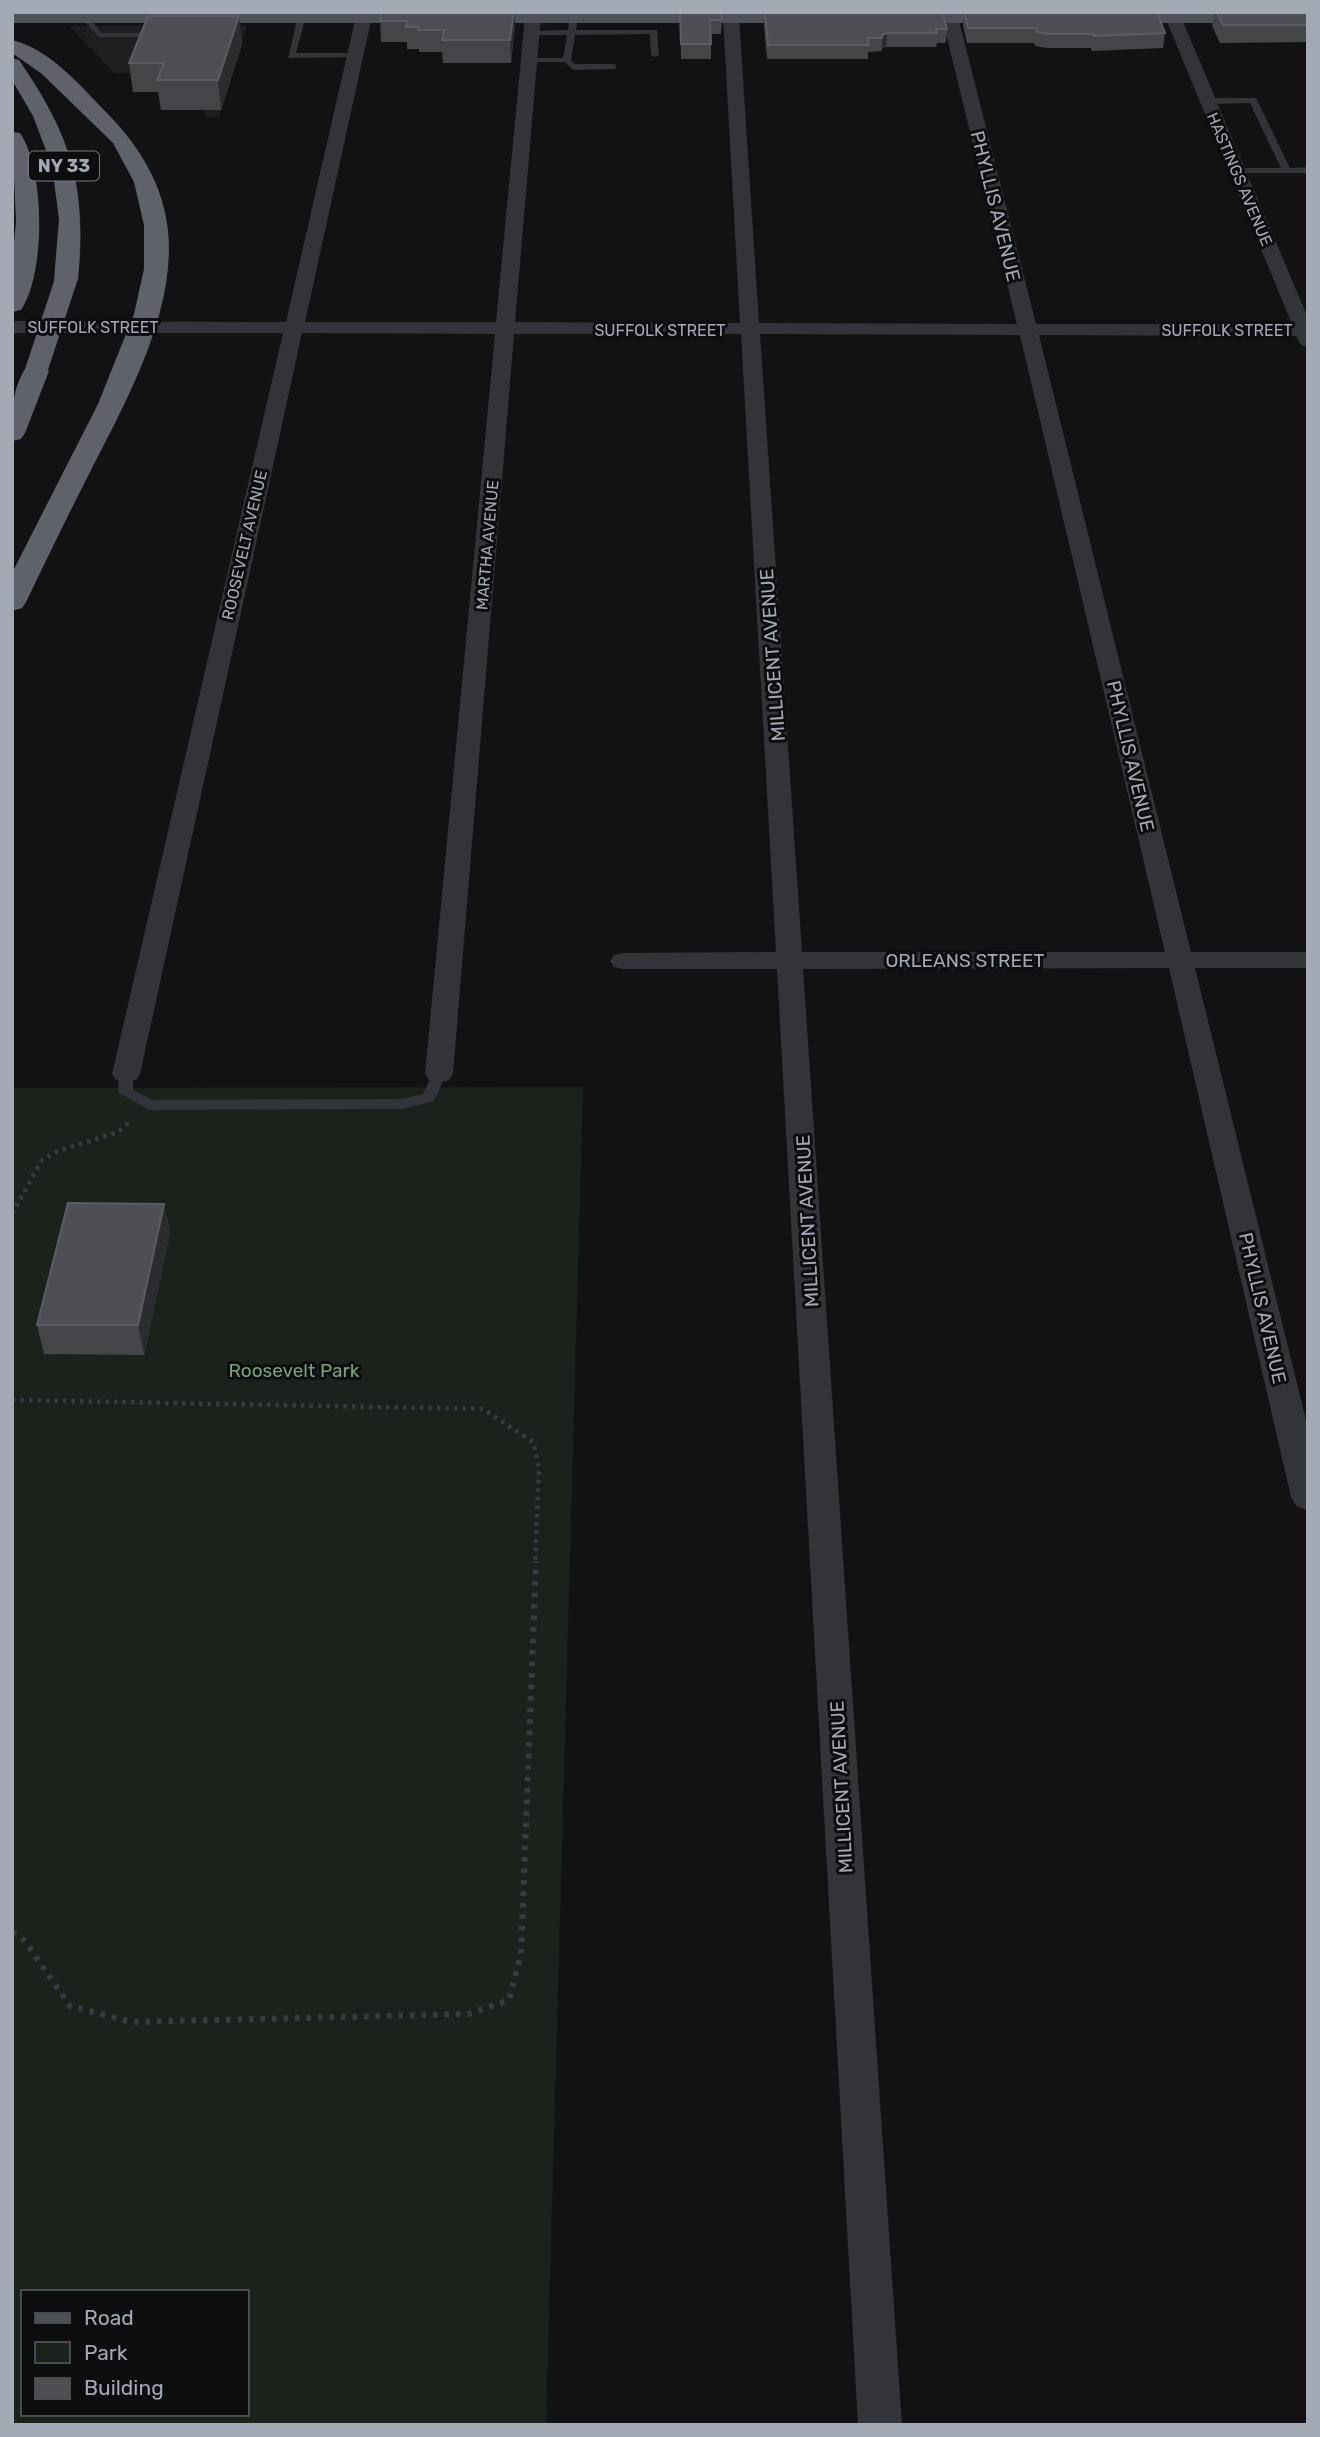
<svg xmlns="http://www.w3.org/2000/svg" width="1320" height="2437" font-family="Rubik,sans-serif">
	<rect width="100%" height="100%" fill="#121214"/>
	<!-- built -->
	<path fill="#1e1e21" d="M 69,26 L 247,26 L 219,117 L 205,117 L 205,109 L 159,109 L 165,91 L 132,91 L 140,73 L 114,73 Z"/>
	<!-- green -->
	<path fill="#1a221b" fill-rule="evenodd" d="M 583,1087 L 546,2425 L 12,2425 L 12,1088 ZM 23,2292 L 247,2292 L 247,2414 L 23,2414 Z"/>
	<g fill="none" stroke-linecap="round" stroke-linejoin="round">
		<!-- path-far1 -->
		<path stroke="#393b40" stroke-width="4.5" stroke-dasharray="3.5 5" stroke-linecap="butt" d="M 12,1214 L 42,1160 L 58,1151 L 118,1132 L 132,1120
			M 12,1400 L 483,1409 L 533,1442 L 539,1468 L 535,1563"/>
		<!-- path -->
		<path stroke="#393b40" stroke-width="6" stroke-dasharray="4.5 7" stroke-linecap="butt" d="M 12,1932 L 24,1940 L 70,2006 L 131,2022 L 469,2014 L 509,2000 L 521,1954 L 536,1561"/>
		<!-- service -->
		<path fill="#333439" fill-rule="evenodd" d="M 302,14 L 306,16 L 296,53 L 357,53 L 357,57 L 288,58 L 298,16 Z
			M 82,15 L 88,15 L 101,33 L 161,33 L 165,35 L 161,37 L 99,37 L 82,19 Z
			M 573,20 L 577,22 L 576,30 L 657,30 L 659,55 L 655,57 L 651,55 L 650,34 L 575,35 L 571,60 L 575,64 L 613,64 L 616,65 L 616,69 L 573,70 L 565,62 L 526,62 L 526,58 L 563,58 L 567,35 L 531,35 L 527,33 L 531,31 L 568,30 L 569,22 Z
			M 1256,98 L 1290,168 L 1308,167 L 1308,173 L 1233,173 L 1233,169 L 1236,168 L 1281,168 L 1250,103 L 1207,104 L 1203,101 L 1207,98 Z
			M 126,1069 L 133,1074 L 133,1090 L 152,1100 L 402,1099 L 423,1094 L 434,1071 L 444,1071 L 446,1074 L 434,1101 L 402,1109 L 149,1110 L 118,1092 L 119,1074 Z"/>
		<!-- minor -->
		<path fill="#333439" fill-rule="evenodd" d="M 367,12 L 372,16 L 305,322 L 496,322 L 525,16 L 530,12 L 538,13 L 541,16 L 515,322 L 740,323 L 723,17 L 731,12 L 739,17 L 759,323 L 1017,324 L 942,17 L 950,12 L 958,17 L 1036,324 L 1292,324 L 1165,17 L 1173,12 L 1181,17 L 1308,318 L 1308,347 L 1301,345 L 1296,336 L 1039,335 L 1191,952 L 1308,952 L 1308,968 L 1195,968 L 1308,1428 L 1308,1510 L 1296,1506 L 1291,1497 L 1169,968 L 803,969 L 902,2425 L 858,2425 L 777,969 L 623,969 L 614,967 L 610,961 L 614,955 L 623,953 L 776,952 L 741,334 L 514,334 L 453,1074 L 449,1080 L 439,1083 L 429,1080 L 425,1074 L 495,334 L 302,333 L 140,1074 L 136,1080 L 126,1083 L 116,1080 L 112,1074 L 283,333 L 12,333 L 12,321 L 286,322 L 356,16 L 359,13 ZM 760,334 L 1020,335 L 1165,952 L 802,952 Z"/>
		<!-- primary -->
		<path fill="#4f5158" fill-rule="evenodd" d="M 12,12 L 824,12 L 829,17 L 819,23 L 12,23 Z
			M 888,12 L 1020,12 L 1025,17 L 1015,23 L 893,23 L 883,17 Z
			M 1101,12 L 1308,12 L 1308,23 L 1106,23 L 1096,17 Z"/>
		<!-- motorway -->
		<path fill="#5f626a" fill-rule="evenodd" d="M 12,40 C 49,49 79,84 104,110 C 136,142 160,178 167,223 C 180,308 124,405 87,478 C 66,519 46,561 26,602 L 22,608 L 12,611 L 12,573 L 98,404 L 134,314 L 144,269 L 144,225 L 134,182 L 113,143 L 42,74 L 12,53 Z
			M 12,58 L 19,60 C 72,137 87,187 78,280 L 74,285 L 58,285 L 54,280 L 59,219 L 52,166 L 33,116 L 12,80 Z
			M 12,132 L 20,133 C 45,170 46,273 21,310 L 12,312 L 12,260 L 16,222 Z
			M 36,363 L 45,366 L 49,371 L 25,433 L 21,439 L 12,441 C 12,414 11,389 27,366 Z"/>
		<!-- motorway-bridge -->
		<path stroke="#5f626a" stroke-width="22" d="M 36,371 L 66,280"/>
	</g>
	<!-- wall -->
	<path fill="#434549" d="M 382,12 L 515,26 L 511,63 L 443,63 L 442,52 L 419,52 L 419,49 L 407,49 L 407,42 L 381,42 L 380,21 Z
		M 680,12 L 722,20 L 721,34 L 711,34 L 711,59 L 681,59 Z
		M 964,12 L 1165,33 L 1163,48 L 1092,51 L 1091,48 L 1047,48 L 1035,46 L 1034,43 L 967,43 L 963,26 Z
		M 1214,12 L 1308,12 L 1308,42 L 1220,43 L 1212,26 Z
		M 765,13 L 947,29 L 946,43 L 937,43 L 936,47 L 886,47 L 882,48 L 882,51 L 868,52 L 868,59 L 767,59 L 764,26 Z
		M 239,16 L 242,44 L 221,110 L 161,110 L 158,92 L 133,92 L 129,63 Z
		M 164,1204 L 170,1233 L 144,1355 L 44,1354 L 37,1325 Z"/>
	<!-- shaded-wall -->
	<path fill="#2b2c2f" d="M 514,12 L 515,12 L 515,26 L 511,63 L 510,40 Z
		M 239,16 L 242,44 L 221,110 L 218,80 Z
		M 887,33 L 886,47 L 882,48 L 882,35 Z
		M 164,1204 L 170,1233 L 144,1355 L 138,1325 Z"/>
	<!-- building -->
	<path fill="#4e4f55" stroke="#5b5d64" stroke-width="2" d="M 382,12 L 514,12 L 510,40 L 442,40 L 444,30 L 418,30 L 418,27 L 406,27 L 407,21 L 380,21 Z
		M 680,12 L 721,12 L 722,20 L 710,20 L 711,44 L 681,44 Z
		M 942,12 L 947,29 L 936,29 L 937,33 L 887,33 L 882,35 L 882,38 L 867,38 L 869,45 L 768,45 L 765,13 Z
		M 964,12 L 1157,12 L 1165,33 L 1094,36 L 1093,34 L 1048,34 L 1037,32 L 1036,28 L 968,28 Z
		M 1217,12 L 1308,12 L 1308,25 L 1223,25 Z
		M 148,16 L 239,16 L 218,80 L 157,80 L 164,63 L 129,63 Z
		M 68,1203 L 164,1204 L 138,1325 L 37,1325 Z"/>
	<g text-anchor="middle" stroke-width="6" stroke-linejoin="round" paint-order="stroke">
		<!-- far-street labels -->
		<g font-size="16" fill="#a3a9b5" stroke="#0d0d0f">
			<text transform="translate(1240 179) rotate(67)" y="6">HASTINGS AVENUE</text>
			<text x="93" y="333">SUFFOLK STREET</text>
			<text x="660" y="336">SUFFOLK STREET</text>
			<text x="1227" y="336">SUFFOLK STREET</text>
			<text transform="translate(244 545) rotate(-77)" y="6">ROOSEVELT AVENUE</text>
			<text transform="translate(487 545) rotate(-85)" y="6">MARTHA AVENUE</text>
		</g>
		<!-- shield labels -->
		<rect fill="#0d0d0f" stroke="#767a83" stroke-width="2" x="29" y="151.5" width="70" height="29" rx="5"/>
		<g font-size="18" font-weight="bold" fill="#a3a9b5">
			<text x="64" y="172">NY 33</text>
		</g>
		<!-- street labels -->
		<g font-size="19" fill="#a3a9b5" stroke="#0d0d0f">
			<text transform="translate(996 206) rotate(76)" y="7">PHYLLIS AVENUE</text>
			<text transform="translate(772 655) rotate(-94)" y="7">MILLICENT AVENUE</text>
			<text transform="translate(1131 756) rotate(77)" y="7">PHYLLIS AVENUE</text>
			<text x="965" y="967">ORLEANS STREET</text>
			<text transform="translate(807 1221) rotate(-93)" y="7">MILLICENT AVENUE</text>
			<text transform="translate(1263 1308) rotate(77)" y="7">PHYLLIS AVENUE</text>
			<text transform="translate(841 1787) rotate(-93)" y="7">MILLICENT AVENUE</text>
		</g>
		<!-- park labels -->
		<g font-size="19" fill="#7aa17c" stroke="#0d0d0f">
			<text x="294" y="1377">Roosevelt Park</text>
		</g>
	</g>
	<!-- border -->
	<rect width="1320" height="2437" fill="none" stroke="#a3a9b5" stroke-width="28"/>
	<!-- legend -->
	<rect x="21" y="2290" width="228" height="126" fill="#0d0d0f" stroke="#494b51" stroke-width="2"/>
	<rect x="35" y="2313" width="35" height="10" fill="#4f5158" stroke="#494b51" stroke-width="2"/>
	<text x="84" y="2325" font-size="21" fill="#a3a9b5">Road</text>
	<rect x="35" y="2342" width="35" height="21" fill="#1a221b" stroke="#494b51" stroke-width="2"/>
	<text x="84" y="2360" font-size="21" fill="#a3a9b5">Park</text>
	<rect x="35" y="2378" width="35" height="21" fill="#4e4f55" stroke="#494b51" stroke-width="2"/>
	<text x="84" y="2395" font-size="21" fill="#a3a9b5">Building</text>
</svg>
